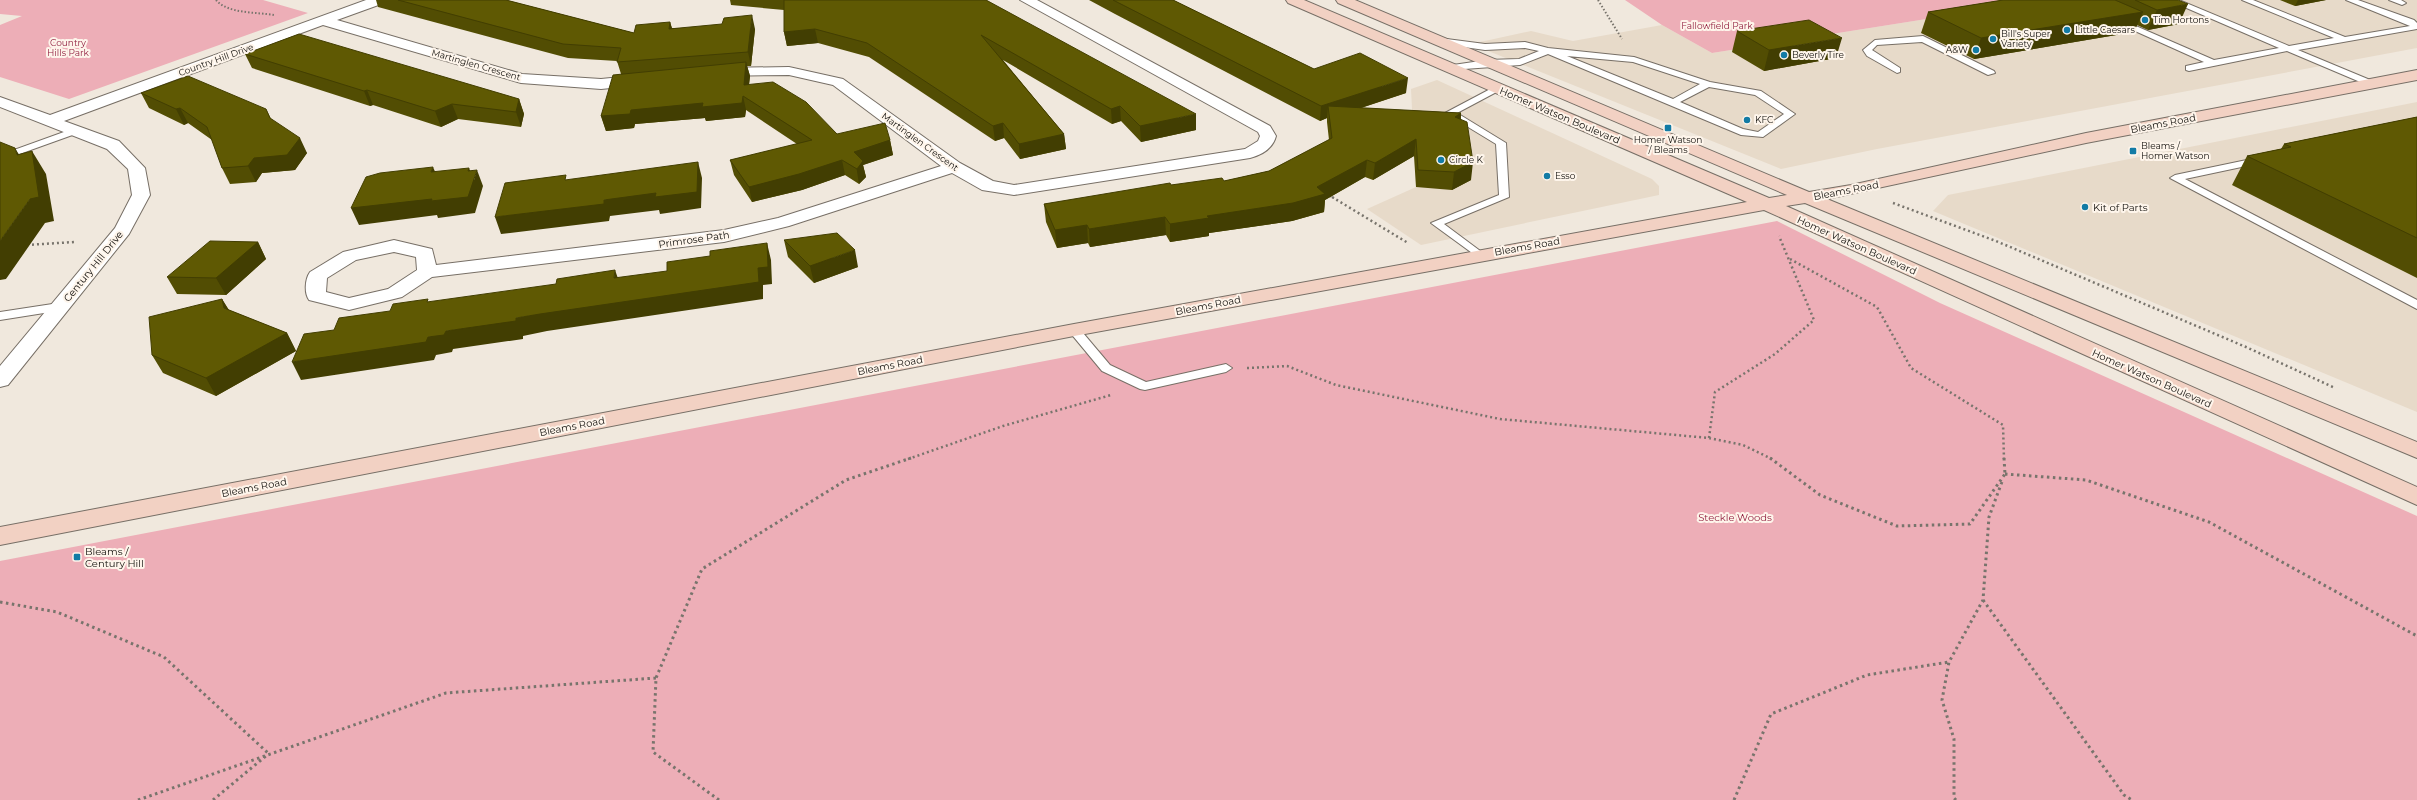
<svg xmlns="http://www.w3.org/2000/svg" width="2417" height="800" font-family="Montserrat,sans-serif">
	<rect width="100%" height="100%" fill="#f0e8dd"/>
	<!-- built -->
	<path fill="#e7dac9" d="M 2046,0 L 2417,0 L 2417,48 L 1877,149 L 1781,169 L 1471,44 L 1531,31 L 1573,41 L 1662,25 L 1712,53 Z
		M 1437,80 L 1652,179 L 1659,186 L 1659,195 L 1421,245 L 1367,209 L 1416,187 L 1411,89 Z
		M 2417,102 L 2417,412 L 1933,211 L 1948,195 Z"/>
	<!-- green -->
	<path fill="#edaeb7" d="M 0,0 L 263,0 L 308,13 L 69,99 L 0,77 L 0,25 L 22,16 L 0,14 Z
		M 1625,0 L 2046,0 L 1712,53 L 1662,25 Z
		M 1777,221 L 1940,303 L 2417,516 L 2417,800 L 0,800 L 0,561 Z"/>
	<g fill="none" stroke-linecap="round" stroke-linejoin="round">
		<!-- lane casing -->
		<g stroke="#776f66" stroke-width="2">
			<path id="lane" d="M 2168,0 L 2179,0 L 2289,46 L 2334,38 L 2242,0 L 2253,0 L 2345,37 L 2410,26 L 2346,0 L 2358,0 L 2414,20 L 2417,23 L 2417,29 L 2298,50 L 2375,82 L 2375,86 L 2372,87 L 2287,51 L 2189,71 L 2186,70 L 2186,66 L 2204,62 L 2115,22 L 2122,20 L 2214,60 L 2279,48 Z
				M 2389,0 L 2401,0 L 2406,3 L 2402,5 Z
				M 1923,36 L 1994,71 L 1995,73 L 1988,75 L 1922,42 L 1877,45 L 1872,50 L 1900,68 L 1900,72 L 1897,73 L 1867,56 L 1863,50 L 1875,40 Z
				M 1439,38 L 1485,44 L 1525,42 L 1548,48 L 1634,57 L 1710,82 L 1761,91 L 1795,114 L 1763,137 L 1741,135 L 1548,54 L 1520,65 L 1450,70 L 1449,68 L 1453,65 L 1487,60 L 1519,59 L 1539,51 L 1525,48 L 1485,50 L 1436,43 L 1435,41 ZM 1567,56 L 1633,62 L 1700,84 L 1673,99 ZM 1709,87 L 1755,95 L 1784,114 L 1758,132 L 1743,129 L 1680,102 Z
				M 1496,86 L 1504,88 L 1457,113 L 1506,143 L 1509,197 L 1444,224 L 1483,253 L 1485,255 L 1479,258 L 1431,223 L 1499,195 L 1496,144 L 1445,113 Z
				M 75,128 L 80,131 L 78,133 L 0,161 L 0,155 Z
				M 2261,157 L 2266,160 L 2265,162 L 2185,179 L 2417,300 L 2417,309 L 2170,178 L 2175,175 Z
				M 59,303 L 63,304 L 65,307 L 63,310 L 0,320 L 0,312 Z
				M 1074,326 L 1078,327 L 1110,365 L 1146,382 L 1226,364 L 1232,368 L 1226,372 L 1145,390 L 1140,389 L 1102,371 L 1068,330 Z"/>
		</g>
		<!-- street casing -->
		<g stroke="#776f66" stroke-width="2">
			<path id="street" d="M 366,0 L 386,0 L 384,3 L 337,20 L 522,74 L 601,79 L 641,75 L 649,80 L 641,85 L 601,89 L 521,83 L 323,25 L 64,121 L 119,141 L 145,168 L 150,195 L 129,234 L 8,385 L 0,387 L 0,366 L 115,228 L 132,195 L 128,169 L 107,149 L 0,107 L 0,97 L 50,115 Z
				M 1020,0 L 1037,0 L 1270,126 L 1276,136 C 1273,148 1262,155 1250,158 L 1014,195 L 982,190 L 952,173 L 789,226 L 724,242 L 432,277 L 402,297 L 349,310 L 309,300 C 304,293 305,279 310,272 L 343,252 L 394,240 L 432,249 L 436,265 L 724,230 L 778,218 L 941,166 L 833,85 L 789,75 L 714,76 L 711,73 L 719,68 L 789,67 L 843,79 L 960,163 L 993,181 L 1014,185 L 1245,149 L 1258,141 L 1260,136 L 1258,132 ZM 394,252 L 416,257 L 417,270 L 388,289 L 349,298 L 326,292 L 327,278 L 356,260 Z"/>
		</g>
		<!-- secondary casing -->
		<g stroke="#776f66" stroke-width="2">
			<path id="secondary" d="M 1286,0 L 1304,0 L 1769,198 L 1787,195 L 1338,3 L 1336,0 L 1355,0 L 1809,192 L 1851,185 L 2086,133 L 2417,70 L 2417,80 L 2086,143 L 1827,199 L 2417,442 L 2417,458 L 1805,203 L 1786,206 L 2417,487 L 2417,505 L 1764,210 L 1074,336 L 0,545 L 0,527 L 1074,324 L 1747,202 L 1288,3 Z"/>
		</g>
		<!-- path-far2 -->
		<path stroke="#78746c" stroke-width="2" stroke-dasharray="1.5 2" stroke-linecap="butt" d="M 216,0 C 228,14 257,12 274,15
			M 1598,0 L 1622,39
			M 1330,196 L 1334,198"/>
		<!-- path-far1 -->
		<path stroke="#78746c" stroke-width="2.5" stroke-dasharray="2 3" stroke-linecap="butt" d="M 1332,197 L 1408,243
			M 1893,203 L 1996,241 L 2246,347 L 2335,388
			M 27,245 L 74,242
			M 1790,259 L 1877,307 L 1911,368 L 2003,425 L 2004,459
			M 1247,368 L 1287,366 L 1336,385 L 1500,419 L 1709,438 L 1743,445 L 1772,459
			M 1709,438 L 1715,392 L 1775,354 L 1814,320 L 1779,236
			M 908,459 L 1003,426 L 1111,395"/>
		<!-- path -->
		<path stroke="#78746c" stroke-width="3" stroke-dasharray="2.5 3.5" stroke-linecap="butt" d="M 1770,458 L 1820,495 L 1897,526 L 1970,524 L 2005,474
			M 2004,458 L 2005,474
			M 2005,474 L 2086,480 L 2209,522 L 2417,636
			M 1983,600 L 2124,795 L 2132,800
			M 0,602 L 57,612 L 164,657 L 268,753
			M 138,800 L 446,693 L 656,678
			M 213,800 L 267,755
			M 719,800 L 653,752 L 656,678 L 702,569 L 846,480 L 911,458
			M 1734,800 L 1771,714 L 1867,675 L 1949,662
			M 1956,800 L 1954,798 L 1954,739 L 1942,700 L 1949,662 L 1983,600 L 1989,517 L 2003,479"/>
		<!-- lane -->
		<use href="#lane" fill="#fff" fill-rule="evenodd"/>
		<!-- street -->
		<use href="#street" fill="#fff" fill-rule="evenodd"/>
		<!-- secondary -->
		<use href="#secondary" fill="#f2d1c3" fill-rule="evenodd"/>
	</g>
	<!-- wall -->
	<path fill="#524d03" d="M 376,0 L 506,0 L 634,33 L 670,22 L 672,28 L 755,29 L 751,66 L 747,66 L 750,76 L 749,85 L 837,134 L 890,140 L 893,155 L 863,165 L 866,177 L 859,184 L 845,175 L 802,190 L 752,202 L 734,175 L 730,160 L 797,144 L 746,110 L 745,117 L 706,121 L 705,118 L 635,124 L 634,128 L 606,131 L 601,116 L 621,74 L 617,61 L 568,58 L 378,7 Z
		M 730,0 L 986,0 L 1196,130 L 1141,142 L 1121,121 L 1112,124 L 1003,60 L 1064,134 L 1066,149 L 1020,159 L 1004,138 L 995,141 L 869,57 L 818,43 L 787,46 L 784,32 L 784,10 L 731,5 Z
		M 1089,0 L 1173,0 L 1314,69 L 1406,93 L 1361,108 L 1461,113 L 1461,119 L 1471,180 L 1452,190 L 1416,187 L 1414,156 L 1373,180 L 1365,177 L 1325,200 L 1324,212 L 1292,221 L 1209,233 L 1209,236 L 1170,242 L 1166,235 L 1090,247 L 1088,243 L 1057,248 L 1046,222 L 1044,204 L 1171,185 L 1224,181 L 1269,171 L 1329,140 L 1327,122 L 1327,118 L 1320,121 L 1115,14 Z
		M 2003,0 L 2178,0 L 2179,24 L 2148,30 L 2137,25 L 2134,32 L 1974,59 L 1921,33 L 1928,12 Z
		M 2280,0 L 2326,0 L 2295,6 Z
		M 1737,31 L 1836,58 L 1764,71 L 1732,52 Z
		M 245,54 L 519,99 L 524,114 L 521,127 L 458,119 L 441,127 L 373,105 L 370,106 L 252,68 Z
		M 141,93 L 266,109 L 271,119 L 307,153 L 295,170 L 262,173 L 256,182 L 230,184 L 222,168 L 212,140 L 188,123 L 184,125 L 149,108 Z
		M 2417,117 L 2417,278 L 2232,185 L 2247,156 L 2281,149 L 2284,144 Z
		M 784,240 L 858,267 L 814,283 L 788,257 Z
		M 258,242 L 266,259 L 226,295 L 177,294 L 167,277 Z
		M 222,299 L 229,310 L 287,333 L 296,351 L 216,396 L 163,373 L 152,355 Z"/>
	<!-- shaded-wall -->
	<path fill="#423e02" d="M 2298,0 L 2326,0 L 2295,6 Z
		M 2188,4 L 2179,24 L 2148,30 L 2157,10 Z
		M 2143,12 L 2134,32 L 1974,59 L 1981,38 Z
		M 752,15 L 755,29 L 751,66 L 748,52 Z
		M 670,22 L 674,36 L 669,29 Z
		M 815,29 L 818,43 L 787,46 L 784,32 Z
		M 1842,38 L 1836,58 L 1764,71 L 1769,50 Z
		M 746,62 L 750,76 L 747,100 L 744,85 Z
		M 1408,78 L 1406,93 L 1330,118 L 1328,106 L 1327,118 L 1320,121 L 1321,106 Z
		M 367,90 L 373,105 L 370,106 L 364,91 Z
		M 743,96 L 746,110 L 745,117 L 706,121 L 705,118 L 635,124 L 634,128 L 606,131 L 601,116 L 631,110 Z
		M 519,99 L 524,114 L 521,127 L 516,112 Z
		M 452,104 L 458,119 L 441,127 L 435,111 Z
		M 1120,106 L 1121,121 L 1112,124 L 1111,109 Z
		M 180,108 L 188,123 L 184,125 L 176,109 Z
		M 1461,113 L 1459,130 L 1455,117 Z
		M 1196,114 L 1196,130 L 1141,142 L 1140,126 Z
		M 1003,123 L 1004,138 L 995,141 L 993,126 Z
		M 1064,134 L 1066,149 L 1020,159 L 1019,144 Z
		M 300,138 L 307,153 L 295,170 L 262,173 L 256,182 L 248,166 L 254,158 Z
		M 1416,139 L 1414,156 L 1373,180 L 1375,163 Z
		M 890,140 L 893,155 L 863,165 L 866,177 L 859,184 L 854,152 Z
		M 15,148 L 29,171 L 17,155 Z
		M 32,151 L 46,174 L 54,221 L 45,223 L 6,279 L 0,280 L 0,241 L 30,199 Z
		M 842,160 L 845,175 L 802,190 L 752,202 L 749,187 Z
		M 1367,160 L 1365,177 L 1325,200 L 1324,212 L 1292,221 L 1209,233 L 1209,236 L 1170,242 L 1170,224 L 1207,216 L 1317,187 Z
		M 698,162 L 702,178 L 701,208 L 660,214 L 659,210 L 610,216 L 609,221 L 501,234 L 495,217 L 604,200 Z
		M 1473,162 L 1471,180 L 1452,190 L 1454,172 Z
		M 433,167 L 440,183 L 431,172 Z
		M 469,168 L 474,180 L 477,170 L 483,186 L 475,213 L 438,218 L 437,215 L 359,225 L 351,208 L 468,171 Z
		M 1165,217 L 1166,235 L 1090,247 L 1089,229 Z
		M 1087,225 L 1088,243 L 1057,248 L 1055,230 Z
		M 258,242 L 266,259 L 226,295 L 216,278 Z
		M 767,243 L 771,260 L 772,284 L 763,285 L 763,299 L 547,331 L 523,336 L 523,339 L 453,349 L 452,352 L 436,355 L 434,360 L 301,380 L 292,362 L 428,337 L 446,331 L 516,318 L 758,268 Z
		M 855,250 L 858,267 L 814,283 L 810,266 Z
		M 615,270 L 621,287 L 614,278 Z
		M 222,299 L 232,316 L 224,308 Z
		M 287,333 L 296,351 L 216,396 L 206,378 Z"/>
	<!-- building -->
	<path fill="#5f5903" stroke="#423e02" d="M 398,0 L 506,0 L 634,33 L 636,25 L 670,22 L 669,29 L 722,24 L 724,18 L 752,15 L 748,52 L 617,62 L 621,48 L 563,44 Z
		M 784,0 L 986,0 L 1196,114 L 1140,126 L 1120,106 L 1111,109 L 981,35 L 1064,134 L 1019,144 L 1003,123 L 993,126 L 867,43 L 815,29 L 784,32 Z
		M 1113,0 L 1173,0 L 1314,69 L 1360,53 L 1408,78 L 1321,106 Z
		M 2003,0 L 2115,0 L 2143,12 L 1981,38 L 1928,12 Z
		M 2135,0 L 2178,0 L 2188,4 L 2157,10 Z
		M 1809,20 L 1842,38 L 1769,50 L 1737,31 Z
		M 299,34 L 519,99 L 516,112 L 452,104 L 435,111 L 367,90 L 364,91 L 245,54 Z
		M 746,62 L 744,85 L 773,82 L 806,102 L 837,134 L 885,123 L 890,140 L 854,152 L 863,161 L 857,169 L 842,160 L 799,174 L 749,187 L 730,160 L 812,140 L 743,96 L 742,103 L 702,107 L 703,103 L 631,110 L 630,114 L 601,116 L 613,75 Z
		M 188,76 L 266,109 L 270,118 L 300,138 L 287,155 L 254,158 L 248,166 L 222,168 L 207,127 L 180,108 L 176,109 L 141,93 Z
		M 1328,106 L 1461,113 L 1455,117 L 1467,122 L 1473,162 L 1454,172 L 1418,170 L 1416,139 L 1375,163 L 1367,160 L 1317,187 L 1325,194 L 1293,203 L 1207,216 L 1209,218 L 1170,224 L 1165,217 L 1089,229 L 1087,225 L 1055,230 L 1044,204 L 1170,183 L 1171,185 L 1222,178 L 1224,181 L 1269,171 L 1332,138 Z
		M 2417,117 L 2417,238 L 2247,156 L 2291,147 L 2284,144 Z
		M 0,142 L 15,148 L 17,155 L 32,151 L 39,197 L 30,199 L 0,241 Z
		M 698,162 L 697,192 L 655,197 L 656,193 L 604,200 L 604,204 L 495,217 L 505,183 L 566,175 L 565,180 Z
		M 433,167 L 431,172 L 469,168 L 468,171 L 477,170 L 468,197 L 431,201 L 432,199 L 351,208 L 366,177 L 380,173 Z
		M 837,233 L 855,250 L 810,266 L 784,240 Z
		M 210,241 L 258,242 L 216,278 L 167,277 Z
		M 767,243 L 768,267 L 758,268 L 759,282 L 540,314 L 516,318 L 516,321 L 446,331 L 444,335 L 428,337 L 426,342 L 292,362 L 304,334 L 334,330 L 339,318 L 390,311 L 393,304 L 428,299 L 427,302 L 556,284 L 557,279 L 615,270 L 614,278 L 667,271 L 667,262 L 710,256 L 710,251 Z
		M 222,299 L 224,308 L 287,333 L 206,378 L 152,355 L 149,317 Z"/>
	<!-- markers -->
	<g fill="#127ba5" stroke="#fef5eb" stroke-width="1.5">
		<circle cx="2145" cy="20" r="4"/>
		<circle cx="2067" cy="30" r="4"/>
		<circle cx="1993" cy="39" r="4"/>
		<circle cx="1976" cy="50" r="4"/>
		<circle cx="1784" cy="55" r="4"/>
		<circle cx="1747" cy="120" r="4"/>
		<rect x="1664" y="124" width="8" height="8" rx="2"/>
		<rect x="2129" y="147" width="8" height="8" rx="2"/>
		<circle cx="1441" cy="160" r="4"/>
		<circle cx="1547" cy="176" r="4"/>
		<circle cx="2085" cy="207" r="4"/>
		<rect x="73" y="553" width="8" height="8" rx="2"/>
	</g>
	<g text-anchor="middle" stroke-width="4" stroke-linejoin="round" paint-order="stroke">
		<!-- far-poi labels -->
		<g font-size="9" fill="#13110d" stroke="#fef5eb" text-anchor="start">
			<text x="2153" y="23">Tim Hortons</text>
			<text x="2075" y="33">Little Caesars</text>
			<text x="2001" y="37">Bill's Super<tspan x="2001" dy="10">Variety</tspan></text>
			<text x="1968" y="53" text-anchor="end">A&amp;W</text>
			<text x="1792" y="58">Beverly Tire</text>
			<text x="1755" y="123">KFC</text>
			<text x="1668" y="143" text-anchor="middle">Homer Watson<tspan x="1668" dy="10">/ Bleams</tspan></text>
			<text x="2141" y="149">Bleams /<tspan x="2141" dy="10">Homer Watson</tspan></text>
			<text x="1449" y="163">Circle K</text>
			<text x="1555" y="179">Esso</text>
		</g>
		<!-- far-park labels -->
		<g font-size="9" fill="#922141" stroke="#fef5eb">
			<text x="1717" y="29">Fallowfield Park</text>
			<text x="68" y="46">Country<tspan x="68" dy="10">Hills Park</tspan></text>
		</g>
		<!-- far-street labels -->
		<g font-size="9" fill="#13110d" stroke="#fef5eb">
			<text transform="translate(216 60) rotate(-20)" y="3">Country Hill Drive</text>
			<text transform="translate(476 65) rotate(16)" y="3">Martinglen Crescent</text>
			<text transform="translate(920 142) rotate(36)" y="3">Martinglen Crescent</text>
		</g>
		<!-- street labels -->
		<g font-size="10" fill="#13110d" stroke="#fef5eb">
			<text transform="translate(1560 115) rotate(23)" y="4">Homer Watson Boulevard</text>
			<text transform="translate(2163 123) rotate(-11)" y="4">Bleams Road</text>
			<text transform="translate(1846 190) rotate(-11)" y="4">Bleams Road</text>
			<text transform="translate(694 239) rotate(-8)" y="4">Primrose Path</text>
			<text transform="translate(1857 245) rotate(24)" y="4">Homer Watson Boulevard</text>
			<text transform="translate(1527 246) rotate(-10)" y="4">Bleams Road</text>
			<text transform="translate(93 266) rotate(-51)" y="4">Century Hill Drive</text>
			<text transform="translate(1208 305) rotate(-11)" y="4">Bleams Road</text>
			<text transform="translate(890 365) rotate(-11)" y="4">Bleams Road</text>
			<text transform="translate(2152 378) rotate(24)" y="4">Homer Watson Boulevard</text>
			<text transform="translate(572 426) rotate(-11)" y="4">Bleams Road</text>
			<text transform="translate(254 487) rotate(-11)" y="4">Bleams Road</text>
		</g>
		<!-- poi labels -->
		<g font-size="10" fill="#13110d" stroke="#fef5eb" text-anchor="start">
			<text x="2093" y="211">Kit of Parts</text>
			<text x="85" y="555">Bleams /<tspan x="85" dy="12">Century Hill</tspan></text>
		</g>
		<!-- park labels -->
		<g font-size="10" fill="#922141" stroke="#fef5eb">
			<text x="1735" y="521">Steckle Woods</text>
		</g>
	</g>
</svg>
